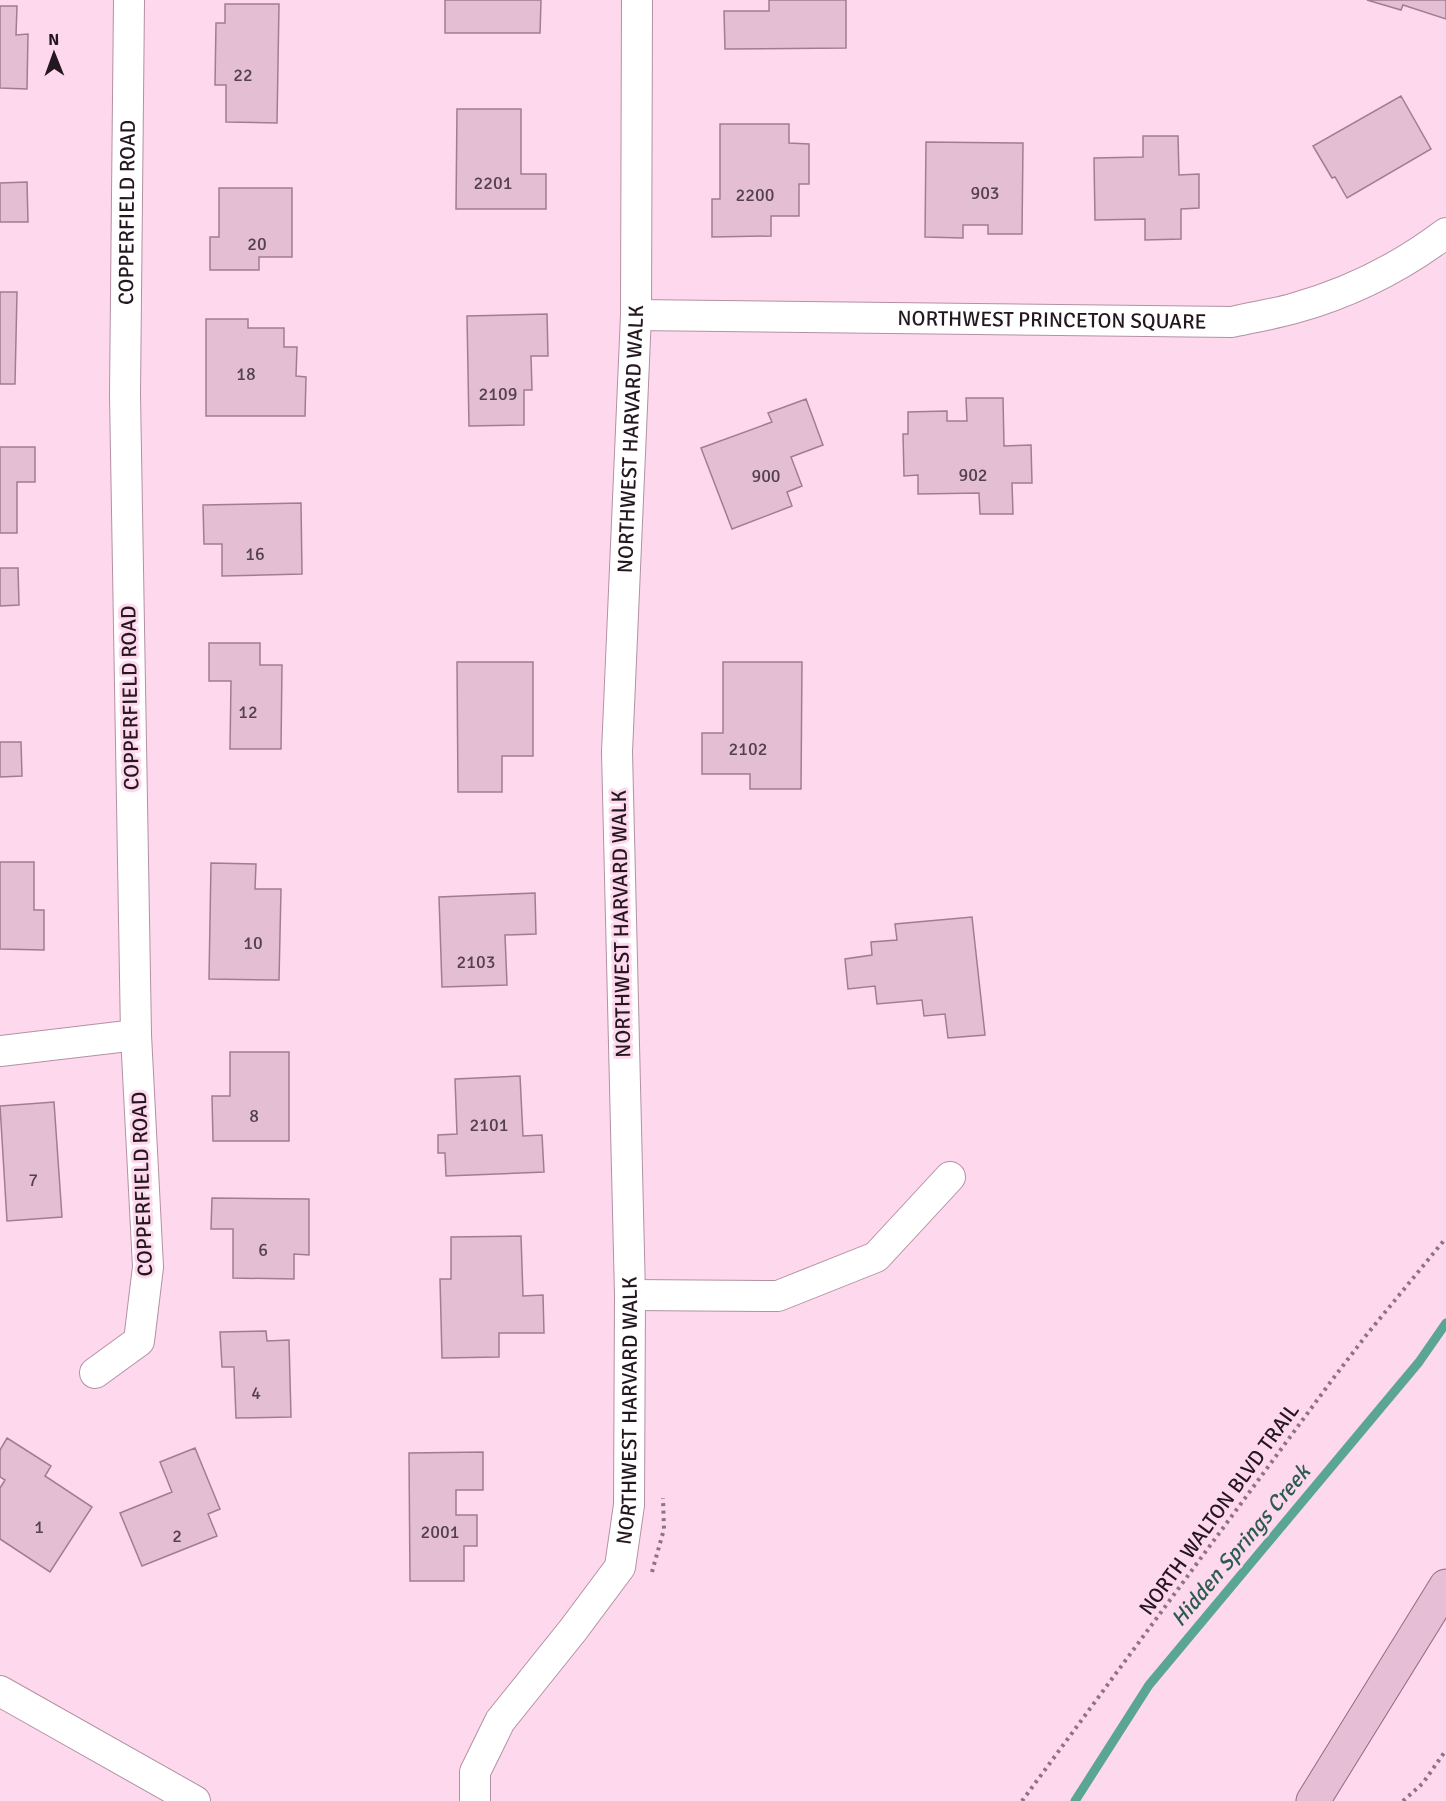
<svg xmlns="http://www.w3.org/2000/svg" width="1446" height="1801" font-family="Signika,sans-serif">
	<rect width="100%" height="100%" fill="#fed8ed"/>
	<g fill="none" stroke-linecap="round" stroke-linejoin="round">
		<!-- stream -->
		<path stroke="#5ba692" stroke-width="9" d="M 1075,1801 L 1149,1685 L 1419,1362 L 1446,1323"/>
	</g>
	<!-- building -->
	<path fill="#e4bfd3" stroke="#a07e91" stroke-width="1.5" d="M 445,0 L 541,0 L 540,33 L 445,33 Z
		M 769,0 L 846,0 L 846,48 L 725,49 L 724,11 L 769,11 Z
		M 1367,0 L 1446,0 L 1446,19 L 1403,5 L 1401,10 Z
		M 225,4 L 279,4 L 277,123 L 226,122 L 226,85 L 215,85 L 216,23 L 225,23 Z
		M 0,6 L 17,6 L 16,35 L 28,34 L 27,89 L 0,88 Z
		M 1401,96 L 1431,149 L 1347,198 L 1335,177 L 1332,178 L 1313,146 Z
		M 457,109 L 521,109 L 521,174 L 546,174 L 546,209 L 456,209 Z
		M 720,124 L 789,124 L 789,143 L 809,144 L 809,184 L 799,184 L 799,216 L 771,216 L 771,236 L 712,237 L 712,199 L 720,199 Z
		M 1143,136 L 1178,136 L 1179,175 L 1199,174 L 1199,208 L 1181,209 L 1181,239 L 1145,240 L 1145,219 L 1095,220 L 1094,158 L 1143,157 Z
		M 926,142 L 1023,143 L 1022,234 L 988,234 L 988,225 L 963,225 L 963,238 L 925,237 Z
		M 27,182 L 28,222 L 0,222 L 0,183 Z
		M 219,188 L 292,188 L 292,257 L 259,257 L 259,270 L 210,270 L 210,237 L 219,237 Z
		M 0,292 L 17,292 L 15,384 L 0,384 Z
		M 547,314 L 548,356 L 531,356 L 532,390 L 524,390 L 524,425 L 469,426 L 467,316 Z
		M 206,319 L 248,319 L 248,328 L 284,328 L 284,347 L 297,347 L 296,376 L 306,377 L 305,416 L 206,416 Z
		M 966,398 L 1003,398 L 1004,446 L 1031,445 L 1032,483 L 1012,483 L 1013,514 L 980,514 L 979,493 L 918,494 L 918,475 L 904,476 L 903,434 L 908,434 L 908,412 L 947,411 L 947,421 L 967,421 Z
		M 806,399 L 823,445 L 791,457 L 802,486 L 787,492 L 792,506 L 732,529 L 701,448 L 772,422 L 768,413 Z
		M 0,447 L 35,447 L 35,482 L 17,482 L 17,533 L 0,533 Z
		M 301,503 L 302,574 L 222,576 L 222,544 L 204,544 L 203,505 Z
		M 0,568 L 18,568 L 19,605 L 0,606 Z
		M 209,643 L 260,643 L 260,665 L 282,665 L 281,749 L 230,749 L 231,681 L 209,681 Z
		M 457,662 L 533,662 L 533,756 L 502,756 L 502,792 L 458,792 Z
		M 723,662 L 802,662 L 801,789 L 750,789 L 750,774 L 702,774 L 702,733 L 723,733 Z
		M 0,742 L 21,742 L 22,776 L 0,777 Z
		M 0,862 L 34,862 L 34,910 L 44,910 L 44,950 L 0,949 Z
		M 211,863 L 256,864 L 255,889 L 281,889 L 279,980 L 209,979 Z
		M 535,893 L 536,934 L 505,935 L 507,985 L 442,987 L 439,897 Z
		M 972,917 L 985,1035 L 948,1038 L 945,1014 L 924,1016 L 922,1000 L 877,1004 L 875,986 L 848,989 L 845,959 L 872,955 L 871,942 L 897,940 L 895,924 Z
		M 230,1052 L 289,1052 L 289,1141 L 213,1141 L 212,1096 L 230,1096 Z
		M 520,1076 L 523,1136 L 542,1135 L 544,1172 L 446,1176 L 445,1153 L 438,1153 L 438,1135 L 457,1134 L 455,1079 Z
		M 54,1102 L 62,1217 L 7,1221 L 0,1106 Z
		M 212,1198 L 309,1199 L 309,1255 L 294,1254 L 294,1279 L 233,1278 L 233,1229 L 211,1229 Z
		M 521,1236 L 523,1296 L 543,1295 L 544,1333 L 499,1333 L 499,1357 L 442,1358 L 440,1279 L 451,1279 L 451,1237 Z
		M 266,1331 L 267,1341 L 289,1340 L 291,1417 L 236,1418 L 234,1367 L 222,1367 L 220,1332 Z
		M 7,1438 L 51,1466 L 45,1476 L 92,1507 L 50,1572 L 0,1539 L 0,1488 L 5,1480 L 0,1477 L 0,1450 Z
		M 195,1448 L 220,1509 L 208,1514 L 217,1536 L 142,1566 L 120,1513 L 172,1492 L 160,1462 Z
		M 483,1452 L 483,1490 L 456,1490 L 456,1515 L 477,1515 L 477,1546 L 464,1546 L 464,1581 L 410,1581 L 409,1453 Z"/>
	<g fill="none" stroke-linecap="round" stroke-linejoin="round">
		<!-- street casing -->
		<g stroke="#b391a4" stroke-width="32">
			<g id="street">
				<path id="s1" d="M 636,315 L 1232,322 C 1253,317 1275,314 1295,308 C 1349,293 1401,267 1446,233"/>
				<path d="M 0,1051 L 136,1035"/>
				<path d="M 630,1295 L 778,1296 L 876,1257 L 950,1177"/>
				<path id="s2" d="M 95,1373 L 139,1341 L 148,1267 L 136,1035 L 125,394 L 129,0"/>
				<path d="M 0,1691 L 195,1801"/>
				<path id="s3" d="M 475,1801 L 475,1772 L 500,1721 L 573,1630 L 620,1567 L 629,1505 L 630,1295 L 617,752 L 636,315 L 637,0"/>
			</g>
		</g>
		<!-- primary casing -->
		<g stroke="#986884" stroke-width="35">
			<path id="primary" d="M 1313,1801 L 1446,1586"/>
		</g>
		<!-- path -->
		<path stroke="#8d7482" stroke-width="4" stroke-dasharray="3 4.5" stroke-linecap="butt" d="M 652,1572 L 664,1529 L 663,1498
			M 1022,1801 L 1332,1380 L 1368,1333 L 1446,1238
			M 1403,1801 L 1423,1783 L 1446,1750"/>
		<!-- street -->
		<use href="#street" stroke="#fff" stroke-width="30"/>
		<!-- primary -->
		<use href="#primary" stroke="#e6bfd6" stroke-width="33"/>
	</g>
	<g text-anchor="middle" stroke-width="6" stroke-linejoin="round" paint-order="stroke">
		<!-- number labels -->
		<g font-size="18" fill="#54414c">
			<text x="243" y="81">22</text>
			<text x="493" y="189">2201</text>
			<text x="985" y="199">903</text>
			<text x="755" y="201">2200</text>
			<text x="257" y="250">20</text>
			<text x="246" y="380">18</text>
			<text x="498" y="400">2109</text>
			<text x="973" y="481">902</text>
			<text x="766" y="482">900</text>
			<text x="255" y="560">16</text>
			<text x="248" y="718">12</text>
			<text x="748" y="755">2102</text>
			<text x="253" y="949">10</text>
			<text x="476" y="968">2103</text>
			<text x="254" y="1122">8</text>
			<text x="489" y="1131">2101</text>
			<text x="33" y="1186">7</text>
			<text x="263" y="1256">6</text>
			<text x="256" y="1399">4</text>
			<text x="39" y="1533">1</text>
			<text x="440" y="1538">2001</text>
			<text x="177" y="1542">2</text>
		</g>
		<!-- street labels -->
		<g font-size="21" fill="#24171f" stroke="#fed8ed">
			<text dy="7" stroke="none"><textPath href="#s2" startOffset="1184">COPPERFIELD ROAD</textPath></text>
			<text dy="7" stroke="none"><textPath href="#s1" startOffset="416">NORTHWEST PRINCETON SQUARE</textPath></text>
			<text dy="7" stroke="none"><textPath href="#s3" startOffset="1410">NORTHWEST HARVARD WALK</textPath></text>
			<text transform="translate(130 698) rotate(-91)" y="7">COPPERFIELD ROAD</text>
			<text transform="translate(621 924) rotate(-91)" y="7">NORTHWEST HARVARD WALK</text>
			<text transform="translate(142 1184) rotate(-92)" y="7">COPPERFIELD ROAD</text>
			<text dy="7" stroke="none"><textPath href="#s3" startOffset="438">NORTHWEST HARVARD WALK</textPath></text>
			<text transform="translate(1219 1509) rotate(-54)" y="7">NORTH WALTON BLVD TRAIL</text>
		</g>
		<!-- water labels -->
		<g font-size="22" font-style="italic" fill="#2c5c4e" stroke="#fed8ed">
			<text transform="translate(1240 1545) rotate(-50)" y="8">Hidden Springs Creek</text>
		</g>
	</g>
	<!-- north arrow -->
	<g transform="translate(54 54) rotate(359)" stroke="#fed8ed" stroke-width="4.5" paint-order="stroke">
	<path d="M0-4.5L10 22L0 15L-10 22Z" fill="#24171f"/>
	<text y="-9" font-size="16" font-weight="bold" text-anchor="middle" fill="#24171f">N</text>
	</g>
</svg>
